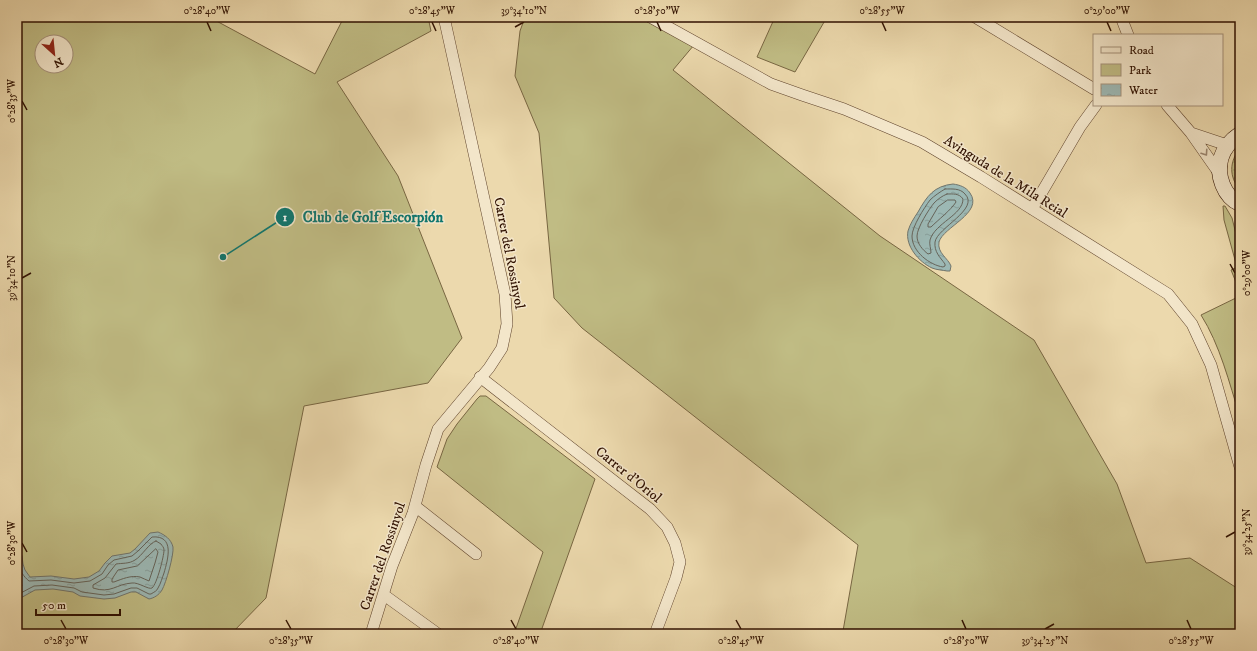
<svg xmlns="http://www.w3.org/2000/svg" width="1257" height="651" font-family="'IM FELL DW Pica',serif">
	<defs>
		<pattern id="garden-dots" width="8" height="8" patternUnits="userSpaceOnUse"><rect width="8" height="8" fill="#c0bc84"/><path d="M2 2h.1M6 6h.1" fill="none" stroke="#a5a170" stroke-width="1.8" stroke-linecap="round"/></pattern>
		<pattern id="water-ripples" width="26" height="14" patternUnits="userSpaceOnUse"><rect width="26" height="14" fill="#9cb8b4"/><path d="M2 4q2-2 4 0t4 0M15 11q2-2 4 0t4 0" fill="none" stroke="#879d99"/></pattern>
	</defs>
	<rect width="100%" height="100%" fill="#ecd9ad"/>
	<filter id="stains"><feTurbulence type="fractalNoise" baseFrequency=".005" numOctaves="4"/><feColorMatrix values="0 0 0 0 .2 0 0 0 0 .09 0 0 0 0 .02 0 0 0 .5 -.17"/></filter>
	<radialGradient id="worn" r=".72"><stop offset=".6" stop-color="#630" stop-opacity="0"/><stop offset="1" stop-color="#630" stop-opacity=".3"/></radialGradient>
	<!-- green -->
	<path fill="#c0bc84" stroke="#786642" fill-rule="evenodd" d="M 17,17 L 209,17 L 315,74 L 344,17 L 428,17 L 431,31 L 337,82 L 398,176 L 462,338 L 428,383 L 304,406 L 266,598 L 231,634 L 17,634 ZM 42,42 L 66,42 L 66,66 L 42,66 Z
		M 526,17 L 641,17 L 694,45 L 673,70 L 880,236 L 1034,340 L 1117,484 L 1146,563 L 1190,558 L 1240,590 L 1240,621 L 1234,634 L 839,634 L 843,631 L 858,545 L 582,328 L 554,298 L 539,133 L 515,76 L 520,31 L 524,20 Z
		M 775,17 L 827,17 L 795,72 L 757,57 Z
		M 1223,206 L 1225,206 L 1232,218 L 1240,250 L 1240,292 L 1231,270 L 1237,267 L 1224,220 Z
		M 1240,296 L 1240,417 C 1229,382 1220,345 1201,315 Z
		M 480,396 L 486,396 L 595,479 L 540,634 L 514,634 L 543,552 L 437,467 L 447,439 L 457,424 L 477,399 Z"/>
	<!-- garden -->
	<path fill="url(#garden-dots)" stroke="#786642" d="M 1240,148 L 1240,190 C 1229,177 1229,162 1240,148 Z"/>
	<!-- water -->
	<path fill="url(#water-ripples)" stroke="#71756c" d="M 953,184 C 960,185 966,187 970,193 C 984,213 943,227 939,242 C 937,253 948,258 951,266 L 950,271 L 947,271 C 942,270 937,270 932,268 C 919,262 905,246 908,231 C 910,224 914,218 918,212 C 927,196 934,186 953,184 Z
		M 158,532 C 165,535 171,539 173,547 C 174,555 166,583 162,590 C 159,595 154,598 149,599 L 136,592 L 131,592 L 115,598 L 104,599 L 80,596 L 73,592 L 53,589 L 35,590 L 17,600 L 17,546 L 22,556 L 23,564 L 25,570 L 30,577 L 51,576 L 74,579 L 89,577 L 99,571 L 105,563 L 112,556 L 130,553 L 135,549 L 150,533 Z"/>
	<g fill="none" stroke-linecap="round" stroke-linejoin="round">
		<!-- shore -->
		<path stroke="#66645a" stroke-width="1" d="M 945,189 C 952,189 960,188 965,194 C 980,209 937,228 935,242 C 934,252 940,257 945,264 L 945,266 L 943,267 C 930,265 912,252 912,236 C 912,227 924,208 930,200 C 934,196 940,192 945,189 Z
			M 947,194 C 953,194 959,193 963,199 C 963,215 935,223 930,240 C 929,244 931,249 931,253 L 928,254 C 923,250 917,244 917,236 C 917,228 929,209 934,203 C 938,199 942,196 947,194 Z
			M 948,200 L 955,200 L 956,202 C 951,210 938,220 931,227 L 928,227 L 928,224 L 938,207 Z
			M 156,541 L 161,544 C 162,546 164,547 164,550 C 164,556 157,584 152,588 C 149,590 138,582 132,583 C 116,584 111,594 93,588 L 93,585 L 105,578 L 116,564 C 122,563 129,564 135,560 C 142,556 149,543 156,541 Z
			M 156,549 L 158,552 L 155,563 L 149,581 C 146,580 143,578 140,577 C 131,575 122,579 114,582 L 112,582 L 112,579 L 118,570 L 137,566 Z
			M 17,554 C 19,558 19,560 19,564 C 19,570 24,577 29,581 L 51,580 L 74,583 L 90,581 L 102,574 L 108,565 L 114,560 L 132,556 L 138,551 L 152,537 C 175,535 168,559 164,573 C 162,578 161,583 158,588 C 157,591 154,592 151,594 L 149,594 L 137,588 L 131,588 L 114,594 L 104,595 L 82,592 L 74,588 L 52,585 L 34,586 L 17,595"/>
		<!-- street casing -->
		<g stroke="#5f432c" stroke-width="12">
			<path id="street" d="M 650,17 L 771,84 L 802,95 L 844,109 L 922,142 L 981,177 L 1168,294 L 1192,324 L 1211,365 L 1240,467
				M 975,17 L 1094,89
				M 1121,17 L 1128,35
				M 1167,105 L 1191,133 L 1219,173
				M 1191,133 L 1227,145
				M 1032,209 L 1080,127 L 1096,105
				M 480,377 L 650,509 L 667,527 L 675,543 L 680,562 L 676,578 L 655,634
				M 415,506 L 476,554
				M 384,595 L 438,634
				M 371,634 L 392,566 L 413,513 L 426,465 L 438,429 L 489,368 L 502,348 L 507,324 L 505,294 L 444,17"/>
		</g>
		<!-- secondary casing -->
		<g stroke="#301101" stroke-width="16">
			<path id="secondary" d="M 1240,134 C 1231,140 1224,148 1221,158 C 1216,175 1224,197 1240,204"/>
		</g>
		<!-- street -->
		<use href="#street" stroke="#f3e6ca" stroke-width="11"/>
		<!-- secondary -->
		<use href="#secondary" stroke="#f3e6ca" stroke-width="15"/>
	</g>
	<!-- one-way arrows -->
	<defs><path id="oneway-chevron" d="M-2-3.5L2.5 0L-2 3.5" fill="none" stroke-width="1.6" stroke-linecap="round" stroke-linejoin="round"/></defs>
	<use stroke="#9b8670" href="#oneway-chevron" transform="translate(1205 153) rotate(56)"/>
	<!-- ticks -->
	<path fill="none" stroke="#301101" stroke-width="1.5" d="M 207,22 L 211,31M 432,22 L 436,31M 657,22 L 661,31M 882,22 L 886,31M 1107,22 L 1111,31M 515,27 L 524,22M 22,101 L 27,110M 1230,264 L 1235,273M 22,278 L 31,273M 1226,537 L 1235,532M 22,543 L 27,552M 61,620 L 66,629M 286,620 L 291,629M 511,620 L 516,629M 736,620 L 741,629M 962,620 L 966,629M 1187,620 L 1191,629M 1045,629 L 1054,624"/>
	<g text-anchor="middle" stroke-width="3" stroke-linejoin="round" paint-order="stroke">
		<!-- street labels -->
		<g font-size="14" fill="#301101" stroke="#f3e6ca">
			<text transform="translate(1006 176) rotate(32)" y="5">Avinguda de la Mila Reial</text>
			<text transform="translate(510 253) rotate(79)" y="5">Carrer del Rossinyol</text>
			<text transform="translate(629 474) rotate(39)" y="5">Carrer d'Oriol</text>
			<text transform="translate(382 556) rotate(-71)" y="5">Carrer del Rossinyol</text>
		</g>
	</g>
	<!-- callouts -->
	<path fill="none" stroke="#0f766e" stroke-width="1.5" d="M223 257L285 217"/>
	<g fill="#0f766e" stroke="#f3e6ca" stroke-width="1.5">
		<circle cx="223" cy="257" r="4"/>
		<circle cx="285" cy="217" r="10"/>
	</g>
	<g font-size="12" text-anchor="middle" font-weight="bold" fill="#fff">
		<text x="285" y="221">1</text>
	</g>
	<g font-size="15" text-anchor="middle" font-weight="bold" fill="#0f766e" stroke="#f3e6ca" stroke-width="3" stroke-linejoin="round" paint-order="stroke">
		<text x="373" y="222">Club de Golf Escorpión</text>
	</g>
	<!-- margin -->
	<rect width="1257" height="651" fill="none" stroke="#ecd9ad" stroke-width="44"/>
	<!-- legend -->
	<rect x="1093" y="34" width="130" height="72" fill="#f3e6ca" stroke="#a5917a"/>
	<rect x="1101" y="47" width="20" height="6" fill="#f3e6ca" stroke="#a5917a"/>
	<text x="1129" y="54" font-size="12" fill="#301101">Road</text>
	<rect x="1101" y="64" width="20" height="12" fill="#c0bc84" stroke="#a5917a"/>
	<text x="1129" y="74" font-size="12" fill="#301101">Park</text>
	<rect x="1101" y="84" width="20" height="12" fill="url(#water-ripples)" stroke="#a5917a"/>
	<text x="1129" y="94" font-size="12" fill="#301101">Water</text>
	<!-- north arrow -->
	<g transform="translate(54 54) rotate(153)"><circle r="19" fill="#f3e6ca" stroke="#a5917a"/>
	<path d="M0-3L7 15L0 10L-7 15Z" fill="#8f2418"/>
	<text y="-6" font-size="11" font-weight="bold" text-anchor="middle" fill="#301101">N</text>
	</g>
	<!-- scale -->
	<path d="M36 609v6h84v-6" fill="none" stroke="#301101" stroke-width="2"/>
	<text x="42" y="609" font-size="12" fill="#301101" stroke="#f3e6ca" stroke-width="3" paint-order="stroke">50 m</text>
	<rect x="22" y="22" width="1213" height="607" fill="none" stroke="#301101" stroke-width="1.5"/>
	<g font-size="10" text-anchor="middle" fill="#301101">
		<text x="207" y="14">0°28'40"W</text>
		<text x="432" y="14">0°28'45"W</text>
		<text x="524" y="14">39°34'10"N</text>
		<text x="657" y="14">0°28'50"W</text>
		<text x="882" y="14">0°28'55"W</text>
		<text x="1107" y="14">0°29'00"W</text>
		<text transform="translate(11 101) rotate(-90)" y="4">0°28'35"W</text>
		<text transform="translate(1246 273) rotate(-90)" y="4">0°29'00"W</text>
		<text transform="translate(11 278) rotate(-90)" y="4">39°34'10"N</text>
		<text transform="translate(1246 532) rotate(-90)" y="4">39°34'25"N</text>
		<text transform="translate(11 543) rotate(-90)" y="4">0°28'30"W</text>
		<text x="66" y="644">0°28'30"W</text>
		<text x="291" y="644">0°28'35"W</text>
		<text x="516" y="644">0°28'40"W</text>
		<text x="741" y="644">0°28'45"W</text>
		<text x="966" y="644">0°28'50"W</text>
		<text x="1045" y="644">39°34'25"N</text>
		<text x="1191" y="644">0°28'55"W</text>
	</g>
	<rect width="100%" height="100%" filter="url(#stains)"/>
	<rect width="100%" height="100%" fill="url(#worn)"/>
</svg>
